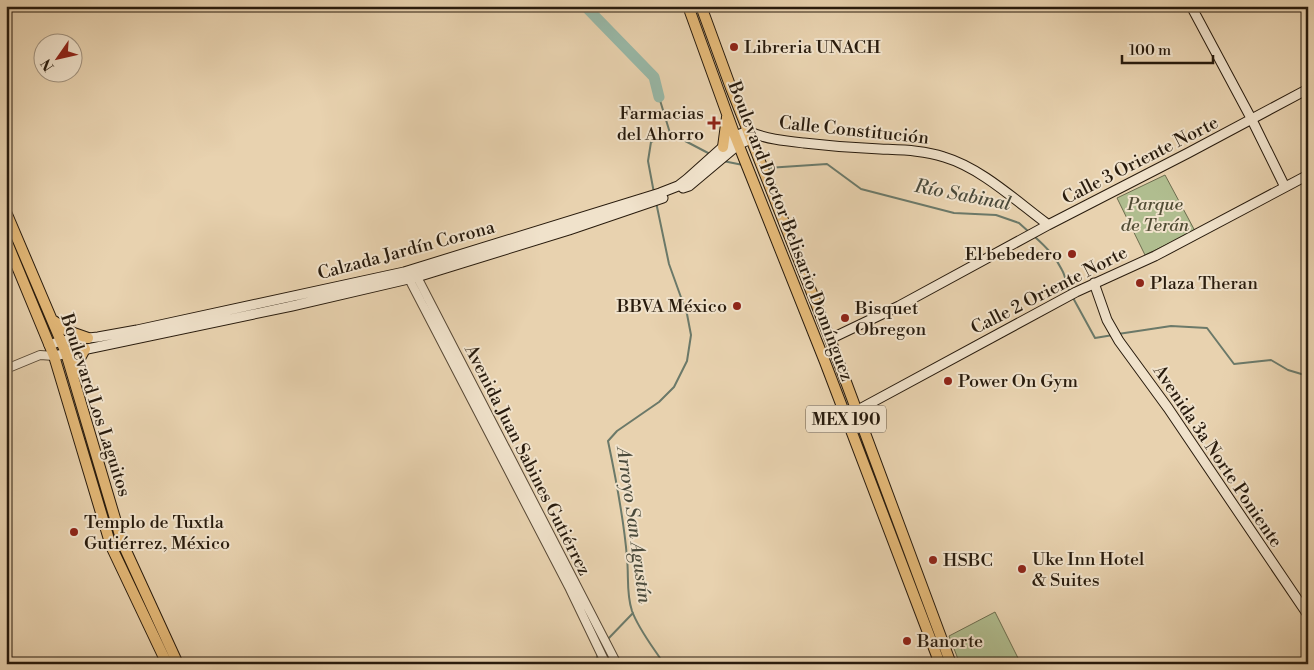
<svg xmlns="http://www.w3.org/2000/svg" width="1314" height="670" font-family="'Libre Bodoni',serif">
	<rect width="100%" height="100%" fill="#e8d2af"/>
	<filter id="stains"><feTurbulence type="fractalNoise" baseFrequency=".004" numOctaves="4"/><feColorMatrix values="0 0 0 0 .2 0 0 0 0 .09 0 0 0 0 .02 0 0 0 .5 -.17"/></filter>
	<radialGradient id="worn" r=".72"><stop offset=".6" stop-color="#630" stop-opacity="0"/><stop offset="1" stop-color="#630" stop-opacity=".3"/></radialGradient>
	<!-- green -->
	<path fill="#b0bd8f" stroke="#6c6c4e" d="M 1165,175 L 1195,231 L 1145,255 L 1117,198 Z
		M 995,612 L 1021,664 L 960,664 L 949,636 Z"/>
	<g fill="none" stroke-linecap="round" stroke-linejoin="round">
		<!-- stream -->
		<path stroke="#6b7969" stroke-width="2" d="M 659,97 L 670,133 L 710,154
			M 723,161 L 743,165
			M 767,168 L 827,164 L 861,189 L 954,213 L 996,215 L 1019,223 L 1029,232
			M 654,193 L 648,161 L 651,142 L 670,133
			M 656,202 L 669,264 L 687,314 L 691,335 L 687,361 L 674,387 L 659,402 L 617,431 L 608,441 C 616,479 624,519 627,558 C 629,577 626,593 632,611 C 639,630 653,647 664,664
			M 1035,237 C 1046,247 1055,256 1062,270 C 1066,277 1066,285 1070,292
			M 1072,296 L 1095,338 L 1113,335
			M 1118,334 L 1171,326 L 1207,328 L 1234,364 L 1271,360 L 1288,370 L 1308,376
			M 607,640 L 633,613
			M 595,664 L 598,654"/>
		<!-- river -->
		<path stroke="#98b8a7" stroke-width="11" d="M 585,6 L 654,77 L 659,97"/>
		<!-- tertiary casing -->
		<g stroke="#584936" stroke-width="10">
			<path id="tertiary" d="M 415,273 L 617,664
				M 407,275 L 570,589 L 606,664
				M 6,369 L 40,355 L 54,356"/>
		</g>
		<!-- secondary casing -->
		<g stroke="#281b0d" stroke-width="11">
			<path id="secondary" d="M 1191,6 L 1252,120 L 1285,187
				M 683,188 L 689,186 L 739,144 L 756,137
				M 1094,283 L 1107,320 L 1119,341 L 1168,408 L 1308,615
				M 830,339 L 899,306 L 1048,225 L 1188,153 L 1308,89
				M 49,345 L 61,341 L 98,337 L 137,330 L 404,272 L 660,193 L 678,186 L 687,179 L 735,136 L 748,131 C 765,139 785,141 804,143 C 829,146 854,148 880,149 C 901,150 923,150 944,157 C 981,168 1015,200 1046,223
				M 54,356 L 292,306 L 417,277 L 569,230 L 663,198
				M 856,411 L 1076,292 L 1155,256 L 1308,175"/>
		</g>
		<!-- primary casing -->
		<g stroke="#281b0d" stroke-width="12">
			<path id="primary" d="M 688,6 L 735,136 L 825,362 L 940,664
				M 701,6 L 731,88 L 830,339 L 951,664
				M 723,147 L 727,117
				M 6,212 L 66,353 L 122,542 L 178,664
				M 6,240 L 54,356 L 111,546 L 167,664
				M 54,321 L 68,331 L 88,338
				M 74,376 L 77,364 L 85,349"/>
		</g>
		<!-- tertiary -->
		<use href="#tertiary" stroke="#f0e2cb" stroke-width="8"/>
		<!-- secondary -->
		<use href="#secondary" stroke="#f0e2cb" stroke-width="9"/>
		<!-- primary -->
		<use href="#primary" stroke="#e4b978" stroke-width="10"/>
	</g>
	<!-- markers -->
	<g fill="#8f2418" stroke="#f0e2cb" stroke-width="2">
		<circle cx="734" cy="47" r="5"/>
		<path d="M711.5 115.5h5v5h5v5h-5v5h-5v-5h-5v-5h5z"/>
		<circle cx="1072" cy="254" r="5"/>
		<circle cx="1140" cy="283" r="5"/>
		<circle cx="737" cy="306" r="5"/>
		<circle cx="845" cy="318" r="5"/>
		<circle cx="948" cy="381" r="5"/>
		<circle cx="74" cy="532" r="5"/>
		<circle cx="933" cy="560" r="5"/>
		<circle cx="1022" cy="569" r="5"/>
		<circle cx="907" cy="641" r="5"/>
	</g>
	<g text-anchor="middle" stroke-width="4" stroke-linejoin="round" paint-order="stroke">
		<!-- shield labels -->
		<rect fill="#f0e2cb" stroke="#645746" stroke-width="1" x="806" y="405.5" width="80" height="27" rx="4"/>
		<g font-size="16" font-weight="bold" fill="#281b0d">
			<text x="846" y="425">MEX 190</text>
		</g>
		<!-- poi labels -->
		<g font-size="18" fill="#281b0d" stroke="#f0e2cb" text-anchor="start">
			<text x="744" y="53">Libreria UNACH</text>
			<text x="704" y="119" text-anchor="end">Farmacias<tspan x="704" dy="21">del Ahorro</tspan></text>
			<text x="1062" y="260" text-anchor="end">El bebedero</text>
			<text x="1150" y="289">Plaza Theran</text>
			<text x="727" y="312" text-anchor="end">BBVA México</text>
			<text x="855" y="314">Bisquet<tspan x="855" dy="21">Obregon</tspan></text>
			<text x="958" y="387">Power On Gym</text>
			<text x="84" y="528">Templo de Tuxtla<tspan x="84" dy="21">Gutiérrez, México</tspan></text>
			<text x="1032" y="565">Uke Inn Hotel<tspan x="1032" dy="21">&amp; Suites</tspan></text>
			<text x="943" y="566">HSBC</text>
			<text x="917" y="647">Banorte</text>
		</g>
		<!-- street labels -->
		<g font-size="18" fill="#281b0d" stroke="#f0e2cb">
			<text transform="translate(854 130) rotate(6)" y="6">Calle Constitución</text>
			<text transform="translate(1140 160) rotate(-27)" y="6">Calle 3 Oriente Norte</text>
			<text transform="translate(791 231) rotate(69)" y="6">Boulevard Doctor Belisario Domínguez</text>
			<text transform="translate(406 250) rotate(-15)" y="6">Calzada Jardín Corona</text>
			<text transform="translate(1049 290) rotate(-27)" y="6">Calle 2 Oriente Norte</text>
			<text transform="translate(96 405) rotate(72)" y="6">Boulevard Los Laguitos</text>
			<text transform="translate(1218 456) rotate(56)" y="6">Avenida 3a Norte Poniente</text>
			<text transform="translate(528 460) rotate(63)" y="6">Avenida Juan Sabines Gutiérrez</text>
		</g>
		<!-- park labels -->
		<g font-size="18" font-style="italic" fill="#514c34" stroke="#f0e2cb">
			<text x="1155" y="210">Parque<tspan x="1155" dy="21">de Terán</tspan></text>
		</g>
		<!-- water labels -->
		<g font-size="19" font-style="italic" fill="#4a4a3b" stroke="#f0e2cb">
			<text transform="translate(963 194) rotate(11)" y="7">Río Sabinal</text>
			<text transform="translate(635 525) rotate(82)" y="7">Arroyo San Agustín</text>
		</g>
	</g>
	<!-- margin -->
	<rect width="1314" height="670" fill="none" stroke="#e8d2af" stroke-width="25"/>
	<rect x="8" y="8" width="1299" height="655" fill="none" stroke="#281b0d" stroke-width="2.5"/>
	<rect x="12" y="12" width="1289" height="645" fill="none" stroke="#281b0d"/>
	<!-- north arrow -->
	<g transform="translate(58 58) rotate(236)"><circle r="24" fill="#f0e2cb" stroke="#a0927f"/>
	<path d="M0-4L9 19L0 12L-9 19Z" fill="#8f2418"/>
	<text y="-8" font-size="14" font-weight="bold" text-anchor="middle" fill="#281b0d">N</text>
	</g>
	<!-- scale -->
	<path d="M1122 55v8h91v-8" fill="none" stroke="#281b0d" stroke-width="2.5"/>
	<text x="1129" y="55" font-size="15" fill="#281b0d" stroke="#f0e2cb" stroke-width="4" paint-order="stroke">100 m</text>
	<rect width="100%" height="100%" filter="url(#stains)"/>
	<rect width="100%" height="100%" fill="url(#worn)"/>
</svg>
